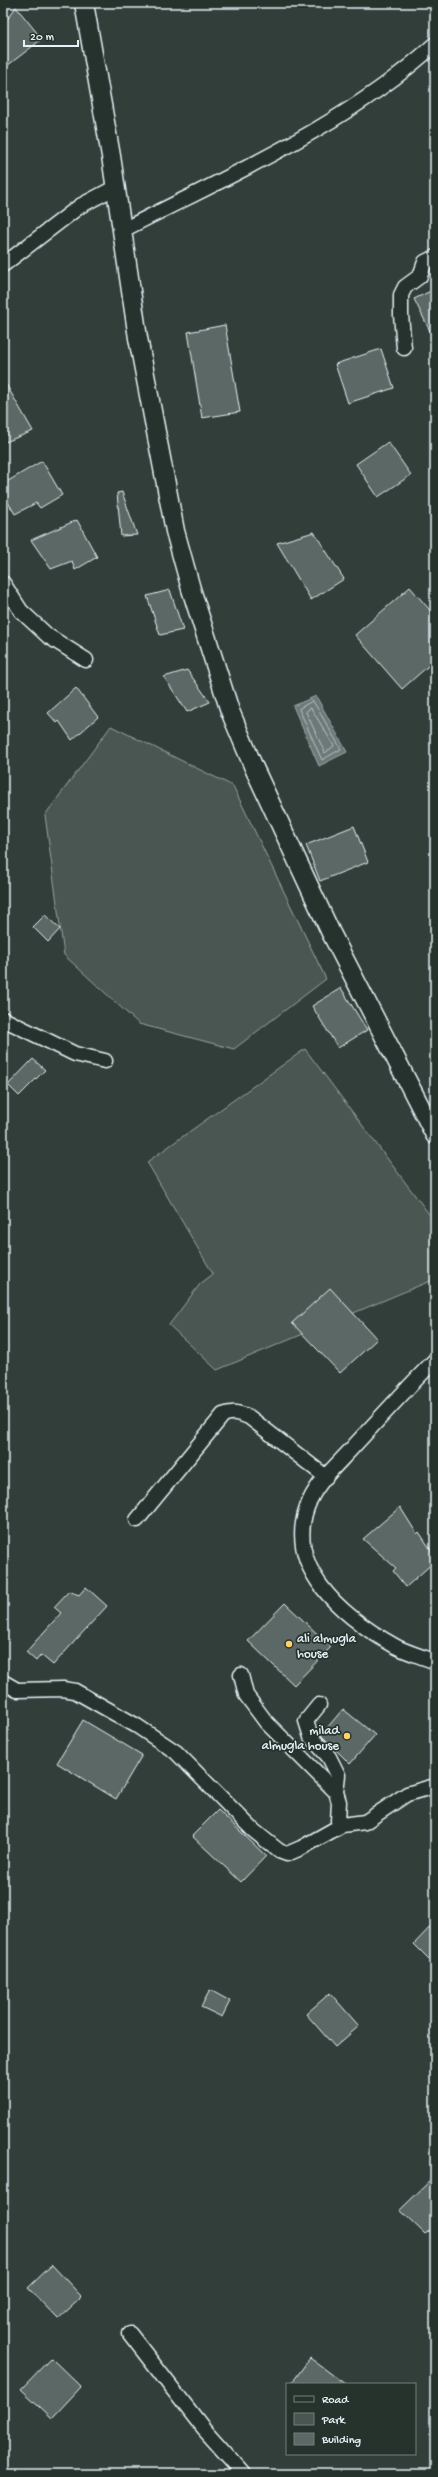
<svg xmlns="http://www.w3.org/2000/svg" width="438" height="2477" font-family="'Gochi Hand',sans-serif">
	<rect width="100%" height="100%" fill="#323e39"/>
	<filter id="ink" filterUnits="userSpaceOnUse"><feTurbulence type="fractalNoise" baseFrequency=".025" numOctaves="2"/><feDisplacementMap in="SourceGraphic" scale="8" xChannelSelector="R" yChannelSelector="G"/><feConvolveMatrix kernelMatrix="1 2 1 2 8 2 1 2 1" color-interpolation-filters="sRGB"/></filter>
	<g filter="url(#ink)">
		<!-- green -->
		<path fill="#495651" stroke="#98a4a4" d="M 111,726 L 233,786 L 326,979 L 234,1049 L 139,1024 L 64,955 L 45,815 Z
			M 305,1049 L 435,1222 L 435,1279 L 217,1370 L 169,1325 L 200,1284 L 213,1274 L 147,1162 Z"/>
		<!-- water -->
		<path fill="#6d7978" stroke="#9ea9ab" d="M 316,696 L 347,752 L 319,766 L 293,706 Z"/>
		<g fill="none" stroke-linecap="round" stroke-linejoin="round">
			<!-- shore -->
			<path stroke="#b7c1c5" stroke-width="1" d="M 313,701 L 341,749 L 322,760 L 299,709 Z
				M 311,708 L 334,746 L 325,753 L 306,712 Z"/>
		</g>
		<!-- building -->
		<path fill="#5c6865" stroke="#e8f1f8" d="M 16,7 L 42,39 L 3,69 L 3,25 Z
			M 435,289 L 435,341 L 414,299 Z
			M 225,325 L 240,412 L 202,418 L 188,332 Z
			M 381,349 L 394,388 L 348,403 L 335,364 Z
			M 3,379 L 33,431 L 3,443 Z
			M 388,442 L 411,475 L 378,497 L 356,464 Z
			M 42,461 L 62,495 L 40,508 L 36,503 L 15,514 L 3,494 L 3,484 Z
			M 122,492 L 137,535 L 121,536 L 117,493 Z
			M 77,520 L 97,557 L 75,570 L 72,561 L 51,569 L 31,540 Z
			M 314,532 L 344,579 L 311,600 L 277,543 Z
			M 410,587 L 435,616 L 435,660 L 402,689 L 355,635 Z
			M 170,590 L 183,630 L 160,635 L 147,596 Z
			M 187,670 L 210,702 L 187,712 L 164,677 Z
			M 76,688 L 98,717 L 72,740 L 59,721 L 57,723 L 48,713 Z
			M 354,826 L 368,862 L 320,881 L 306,845 Z
			M 45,915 L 60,929 L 48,942 L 33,927 Z
			M 341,988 L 367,1030 L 338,1048 L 312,1006 Z
			M 33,1059 L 45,1070 L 19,1096 L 8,1085 Z
			M 330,1288 L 377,1339 L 340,1373 L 292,1323 Z
			M 400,1507 L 417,1534 L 419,1532 L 435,1556 L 435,1561 L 406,1587 L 393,1571 L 396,1568 L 363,1539 Z
			M 86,1587 L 107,1606 L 53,1665 L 41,1655 L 36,1661 L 26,1652 L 61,1613 L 54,1607 L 69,1591 L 79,1595 Z
			M 285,1603 L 331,1647 L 294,1685 L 248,1641 Z
			M 343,1709 L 375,1735 L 350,1764 L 321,1735 Z
			M 83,1720 L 142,1755 L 116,1799 L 57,1763 Z
			M 218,1810 L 266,1856 L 241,1882 L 192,1836 Z
			M 435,1922 L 435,1965 L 414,1944 Z
			M 210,1990 L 230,2001 L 222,2017 L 201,2007 Z
			M 330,1993 L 359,2026 L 335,2047 L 306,2014 Z
			M 435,2176 L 435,2227 L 425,2234 L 400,2210 Z
			M 52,2265 L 82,2297 L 58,2319 L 28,2288 Z
			M 51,2358 L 81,2387 L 52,2418 L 21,2389 Z
			M 310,2358 L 345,2384 L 291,2384 Z"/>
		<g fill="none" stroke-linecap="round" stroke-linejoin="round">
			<!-- minor casing -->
			<g stroke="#e8f1f8" stroke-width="17">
				<path id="minor" d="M 123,230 C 228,176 347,125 435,44
					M 3,265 L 80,206 L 116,187
					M 404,348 L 401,315 L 401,295 L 405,287 L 420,276 L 425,262 L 435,257
					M 3,583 L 21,611 L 48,636 L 86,660
					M 3,1019 L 75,1054 L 105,1061
					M 435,1360 C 407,1388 381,1417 354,1446 C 340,1462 319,1480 310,1500 C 280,1566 343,1617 395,1646 C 408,1653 422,1656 435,1662
					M 137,1520 L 223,1415 C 233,1411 239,1413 249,1417 L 326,1477
					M 241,1675 L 246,1695 L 266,1722 L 336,1792 L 339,1802 L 338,1821 L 342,1825 L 365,1822 L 407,1794 L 435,1786
					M 3,1682 L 17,1690 L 63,1689 L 75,1691 L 137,1726 L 176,1752 L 253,1830 L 279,1851 L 287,1854 L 301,1848 L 342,1825
					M 319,1705 L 306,1721 L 311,1737 L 329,1757 L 338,1775 L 336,1792
					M 130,2334 L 203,2428 L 244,2474"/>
			</g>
			<!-- tertiary casing -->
			<g stroke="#e8f1f8" stroke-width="21">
				<path id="tertiary" d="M 84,3 L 111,156 L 138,338 L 175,531 L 191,589 L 230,711 L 254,768 L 331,933 L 435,1135"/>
			</g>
			<!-- minor -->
			<use href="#minor" stroke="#26332d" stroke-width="14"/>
			<!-- tertiary -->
			<use href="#tertiary" stroke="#26332d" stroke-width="18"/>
		</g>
	</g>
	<!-- markers -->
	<g fill="#ffd166" stroke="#26332d" stroke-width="1.5">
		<circle cx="289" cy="1644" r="4"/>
		<circle cx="347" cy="1736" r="4"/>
	</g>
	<g text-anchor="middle" stroke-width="3.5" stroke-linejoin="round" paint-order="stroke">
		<!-- poi labels -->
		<g font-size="13" fill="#e8f1f8" stroke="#26332d" text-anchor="start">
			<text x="297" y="1642">ali almugla<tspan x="297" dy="15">house</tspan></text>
			<text x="339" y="1734" text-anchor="end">milad<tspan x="339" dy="15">almugla house</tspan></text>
		</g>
	</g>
	<!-- margin -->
	<rect width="438" height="2477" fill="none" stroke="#26332d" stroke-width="16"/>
	<rect x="8" y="8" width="422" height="2461" fill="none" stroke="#e8f1f8" stroke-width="1.5" filter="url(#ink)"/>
	<!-- legend -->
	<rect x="286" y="2383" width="130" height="72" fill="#26332d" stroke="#747f7e"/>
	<rect x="294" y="2396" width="20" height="6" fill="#26332d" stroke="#747f7e"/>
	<text x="322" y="2403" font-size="12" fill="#e8f1f8">Road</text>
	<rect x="294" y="2413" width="20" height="12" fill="#495651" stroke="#747f7e"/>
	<text x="322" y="2423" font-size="12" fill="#e8f1f8">Park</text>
	<rect x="294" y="2433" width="20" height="12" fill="#5c6865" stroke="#747f7e"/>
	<text x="322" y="2443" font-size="12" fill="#e8f1f8">Building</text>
	<!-- scale -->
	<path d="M24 40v6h54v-6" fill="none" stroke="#e8f1f8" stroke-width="2"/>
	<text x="30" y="40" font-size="12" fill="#e8f1f8" stroke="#26332d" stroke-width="3" paint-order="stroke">20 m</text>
</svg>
